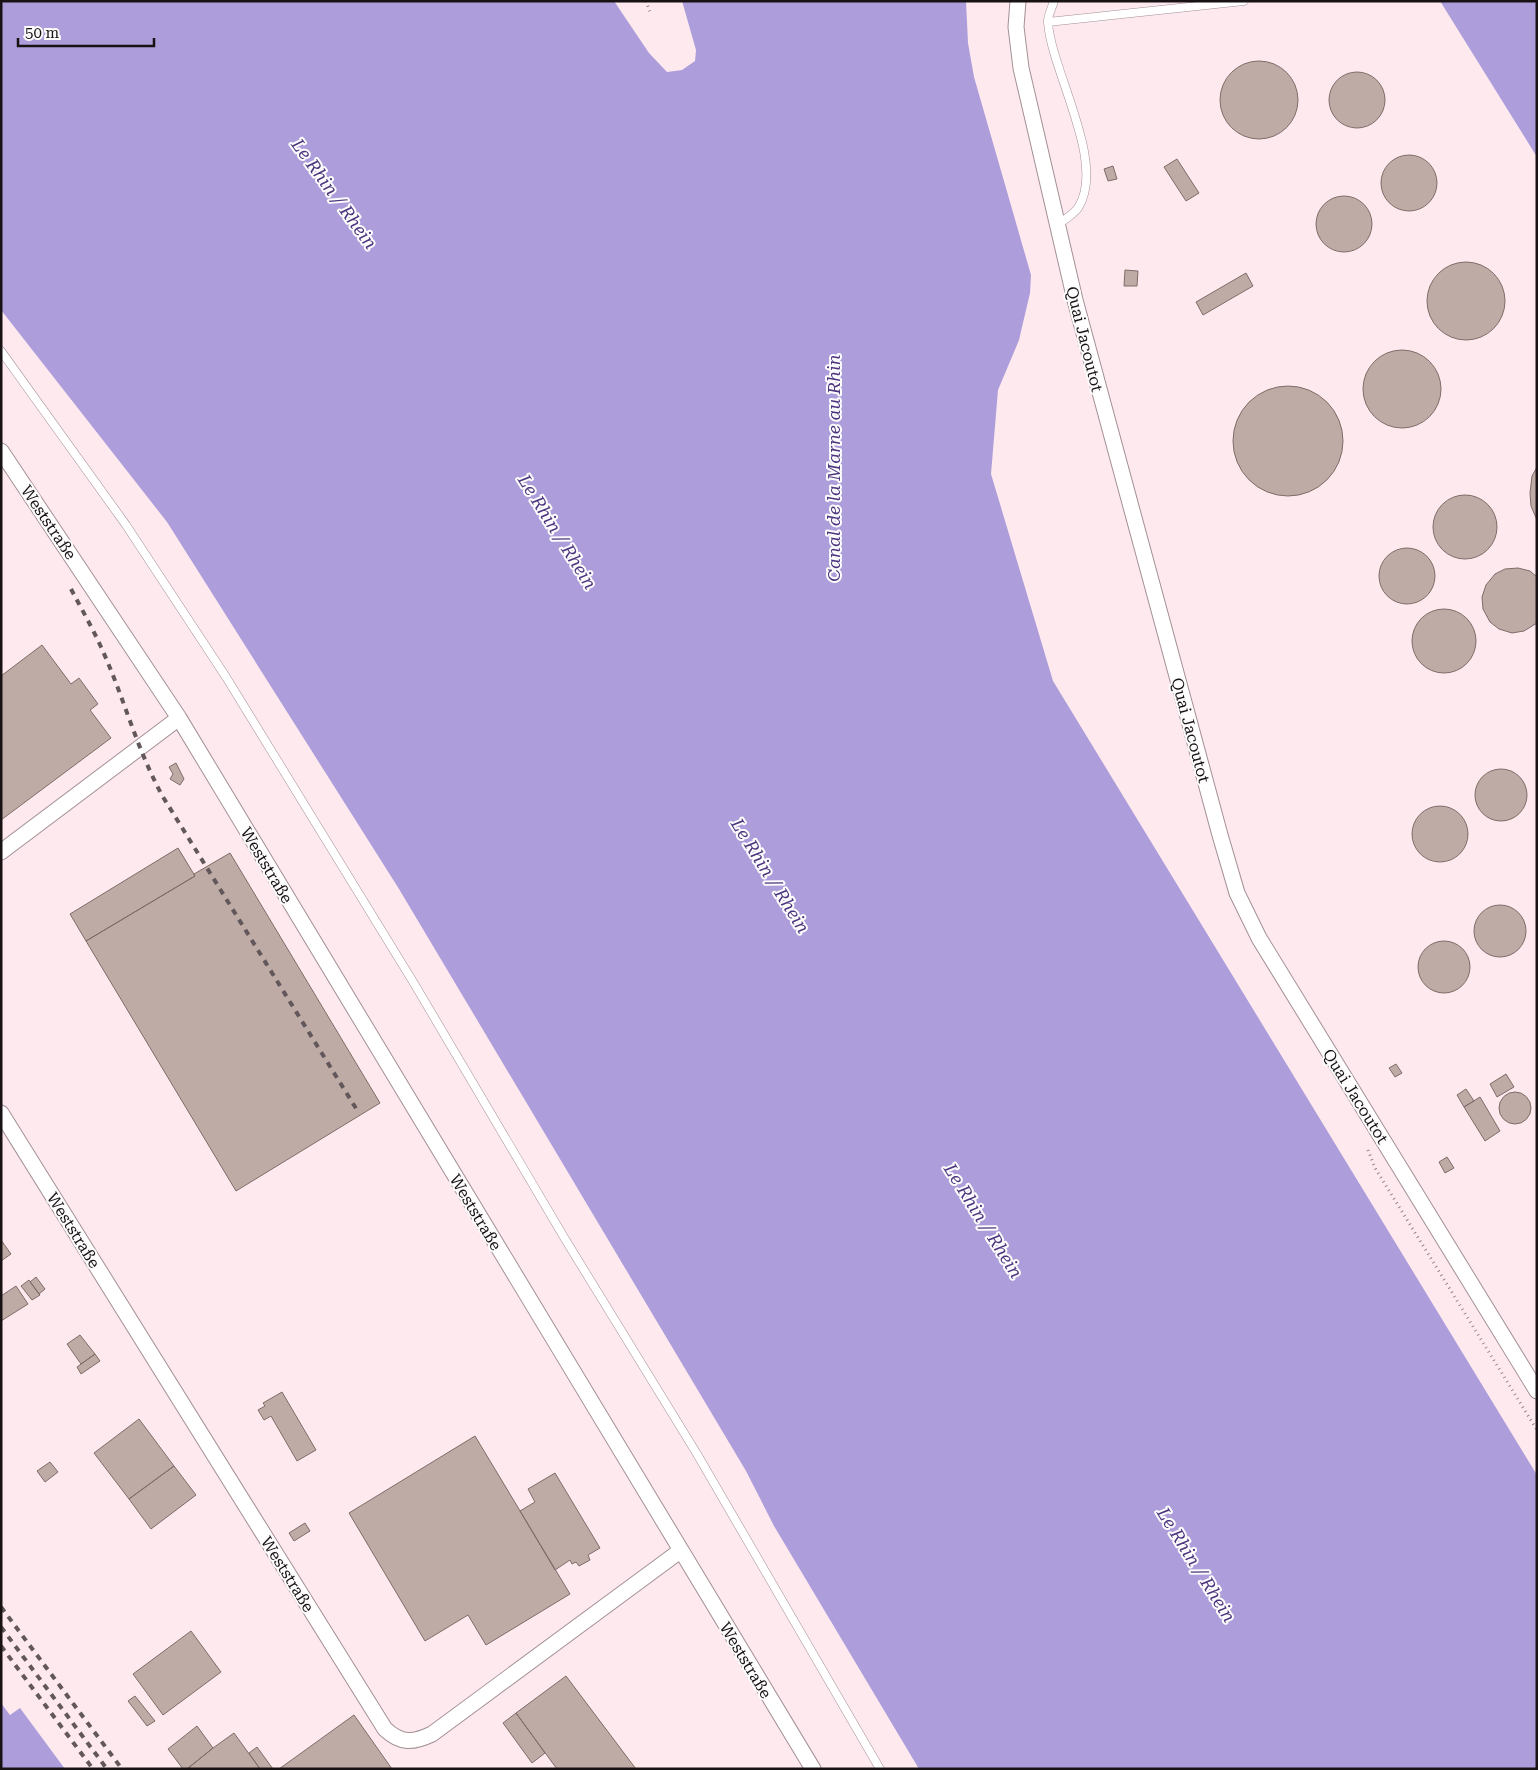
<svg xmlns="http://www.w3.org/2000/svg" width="1538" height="1770" font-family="'Roboto Serif',serif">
	<rect width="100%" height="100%" fill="#fee9ee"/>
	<!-- water -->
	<path fill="#ad9edb" d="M 1,1 L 614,1 L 649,53 L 667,72 L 682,70 L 695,61 L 696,50 L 682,1 L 966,1 L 968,43 L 974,77 L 1031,275 L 1030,293 L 1019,340 L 998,390 L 991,474 L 1053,681 L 1537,1475 L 1537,1769 L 919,1769 L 774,1526 L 746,1471 L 399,889 L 167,522 L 1,310 Z
		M 1440,1 L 1537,1 L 1537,157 Z
		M 1,1703 L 10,1715 L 20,1708 L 65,1769 L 1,1769 Z"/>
	<!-- building -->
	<path fill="#bfaba6" stroke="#7e6c68" d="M1220 100a39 39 0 1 1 78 0a39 39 0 1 1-78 0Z
		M1329 100a28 28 0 1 1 56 0a28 28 0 1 1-56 0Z
		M1381 183a28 28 0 1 1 56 0a28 28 0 1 1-56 0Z
		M 1177,159 L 1199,193 L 1186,201 L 1164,167 Z
		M 1113,166 L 1117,179 L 1108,181 L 1104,169 Z
		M1316 224a28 28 0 1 1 56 0a28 28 0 1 1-56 0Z
		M1427 301a39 39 0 1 1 78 0a39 39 0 1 1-78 0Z
		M 1125,270 L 1138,271 L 1137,286 L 1124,286 Z
		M 1246,273 L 1253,286 L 1203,315 L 1196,302 Z
		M1363 389a39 39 0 1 1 78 0a39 39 0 1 1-78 0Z
		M1233 441a55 55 0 1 1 110 0a55 55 0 1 1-110 0Z
		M 1537,467 L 1537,520 L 1531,506 L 1530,493 L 1532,476 Z
		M1433 527a32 32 0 1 1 64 0a32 32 0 1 1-64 0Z
		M1379 576a28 28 0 1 1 56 0a28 28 0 1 1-56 0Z
		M 1518,568 L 1530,571 L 1537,577 L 1537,623 L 1524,631 L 1512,633 L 1499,629 L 1490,622 L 1483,609 L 1482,597 L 1486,585 L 1495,574 L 1505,569 Z
		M1412 641a32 32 0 1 1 64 0a32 32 0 1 1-64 0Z
		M 42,645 L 71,684 L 79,678 L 98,704 L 90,710 L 111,738 L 1,820 L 1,676 Z
		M 176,763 L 184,779 L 180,785 L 170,779 L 173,774 L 169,767 Z
		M1475 795a26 26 0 1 1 52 0a26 26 0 1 1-52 0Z
		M1412 834a28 28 0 1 1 56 0a28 28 0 1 1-56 0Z
		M 178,848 L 195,876 L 86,941 L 70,914 Z
		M 230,853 L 380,1103 L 236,1191 L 86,941 L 195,876 L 194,874 Z
		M1474 931a26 26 0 1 1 52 0a26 26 0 1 1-52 0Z
		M1418 967a26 26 0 1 1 52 0a26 26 0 1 1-52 0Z
		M 1396,1064 L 1402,1073 L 1395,1077 L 1389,1068 Z
		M 1506,1074 L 1514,1087 L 1497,1097 L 1490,1084 Z
		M 1466,1089 L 1474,1101 L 1464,1107 L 1457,1095 Z
		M1499 1108a16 16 0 1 1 32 0a16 16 0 1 1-32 0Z
		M 1480,1097 L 1500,1131 L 1485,1141 L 1464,1107 Z
		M 1447,1157 L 1454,1168 L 1445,1173 L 1439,1162 Z
		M 1,1240 L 11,1254 L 1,1261 Z
		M 36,1277 L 45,1289 L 39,1294 L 30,1282 Z
		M 29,1280 L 40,1295 L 32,1300 L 21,1286 Z
		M 16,1286 L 28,1304 L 1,1321 L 1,1296 Z
		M 80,1335 L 95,1354 L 81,1364 L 67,1344 Z
		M 95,1354 L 100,1361 L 81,1374 L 77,1367 Z
		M 282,1392 L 316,1450 L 297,1461 L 271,1416 L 264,1420 L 258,1410 L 265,1406 L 263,1403 Z
		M 139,1419 L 174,1466 L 129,1499 L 94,1453 Z
		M 475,1436 L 570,1594 L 486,1645 L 468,1615 L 425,1641 L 349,1513 Z
		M 50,1462 L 58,1472 L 45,1482 L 37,1471 Z
		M 174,1466 L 196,1495 L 151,1529 L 129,1499 Z
		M 555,1473 L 600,1548 L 588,1555 L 590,1560 L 579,1566 L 576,1562 L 572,1564 L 570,1560 L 555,1570 L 520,1511 L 535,1502 L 528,1489 Z
		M 305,1523 L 310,1531 L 294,1541 L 289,1533 Z
		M 191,1631 L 221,1672 L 163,1715 L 133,1674 Z
		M 566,1676 L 636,1769 L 557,1769 L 516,1713 Z
		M 135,1696 L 155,1721 L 147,1726 L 128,1701 Z
		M 516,1713 L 545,1753 L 532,1763 L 503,1723 Z
		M 354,1715 L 392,1769 L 279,1769 Z
		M 197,1726 L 213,1748 L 187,1769 L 183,1769 L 168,1749 Z
		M 234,1733 L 260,1769 L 187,1769 L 213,1748 Z
		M 257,1747 L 273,1769 L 260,1769 L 249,1753 Z"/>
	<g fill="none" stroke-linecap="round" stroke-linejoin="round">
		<!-- lane casing -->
		<g stroke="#a39095" stroke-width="9">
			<path id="lane" d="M 1054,1 C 1052,8 1047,17 1048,23 C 1052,73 1107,163 1078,208 C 1074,214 1064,220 1057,225
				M 1048,22 L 1244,1
				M 1,351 L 126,525 L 226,677 L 415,985 L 565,1239 L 697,1454 L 880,1769"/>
		</g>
		<!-- street casing -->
		<g stroke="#a39095" stroke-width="17">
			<path id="street" d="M 1018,1 L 1016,27 L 1021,68 L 1075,300 L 1220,835 L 1237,893 L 1259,938 L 1537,1391
				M 1,451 L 179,718 L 813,1769
				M 1,852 L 179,718
				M 1,1113 L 385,1729 C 401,1744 413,1743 432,1734 L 680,1551"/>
		</g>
		<!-- path -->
		<path stroke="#948589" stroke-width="3" stroke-dasharray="1 4" stroke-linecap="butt" d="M 646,1 L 651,15
			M 1368,1150 L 1375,1168 L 1537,1430"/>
		<!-- lane -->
		<use href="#lane" stroke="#fff" stroke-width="8"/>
		<!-- street -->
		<use href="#street" stroke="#fff" stroke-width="15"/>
		<!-- rail -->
		<path stroke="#62575a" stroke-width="4" stroke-dasharray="6 6" stroke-linecap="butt" d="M 71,589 C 81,608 92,627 101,647 C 124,697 136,748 163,797 L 357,1110
			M 1,1607 L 122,1769
			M 1,1627 L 107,1769
			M 1,1646 L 93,1769"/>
	</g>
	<g text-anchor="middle" stroke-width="4" stroke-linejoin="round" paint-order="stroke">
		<!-- street labels -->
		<g font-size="16" fill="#191214" stroke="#fcfcfc">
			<text transform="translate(1085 339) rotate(76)" y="6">Quai Jacoutot</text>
			<text transform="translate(49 522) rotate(56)" y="6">Weststraße</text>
			<text transform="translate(1191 730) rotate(75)" y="6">Quai Jacoutot</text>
			<text transform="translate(267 865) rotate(59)" y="6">Weststraße</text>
			<text transform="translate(1356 1096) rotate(58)" y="6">Quai Jacoutot</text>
			<text transform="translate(476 1212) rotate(59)" y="6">Weststraße</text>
			<text transform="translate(74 1230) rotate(58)" y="6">Weststraße</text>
			<text transform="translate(288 1574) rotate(58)" y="6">Weststraße</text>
			<text transform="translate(746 1660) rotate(59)" y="6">Weststraße</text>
		</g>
		<!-- water labels -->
		<g font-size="18" font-style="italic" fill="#4c357e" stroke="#fcfcfc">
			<text transform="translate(334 194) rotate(54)" y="6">Le Rhin / Rhein</text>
			<text transform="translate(834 468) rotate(-90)" y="6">Canal de la Marne au Rhin</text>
			<text transform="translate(557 532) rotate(58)" y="6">Le Rhin / Rhein</text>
			<text transform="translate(770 876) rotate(58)" y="6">Le Rhin / Rhein</text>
			<text transform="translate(983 1221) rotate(58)" y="6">Le Rhin / Rhein</text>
			<text transform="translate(1196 1565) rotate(58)" y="6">Le Rhin / Rhein</text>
		</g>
	</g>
	<!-- border -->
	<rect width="1538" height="1770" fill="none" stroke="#191214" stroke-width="5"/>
	<!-- scale -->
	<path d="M18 38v8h136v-8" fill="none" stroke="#191214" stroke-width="2.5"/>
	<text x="25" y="38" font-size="15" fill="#191214" stroke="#fcfcfc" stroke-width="4" paint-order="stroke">50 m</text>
</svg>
